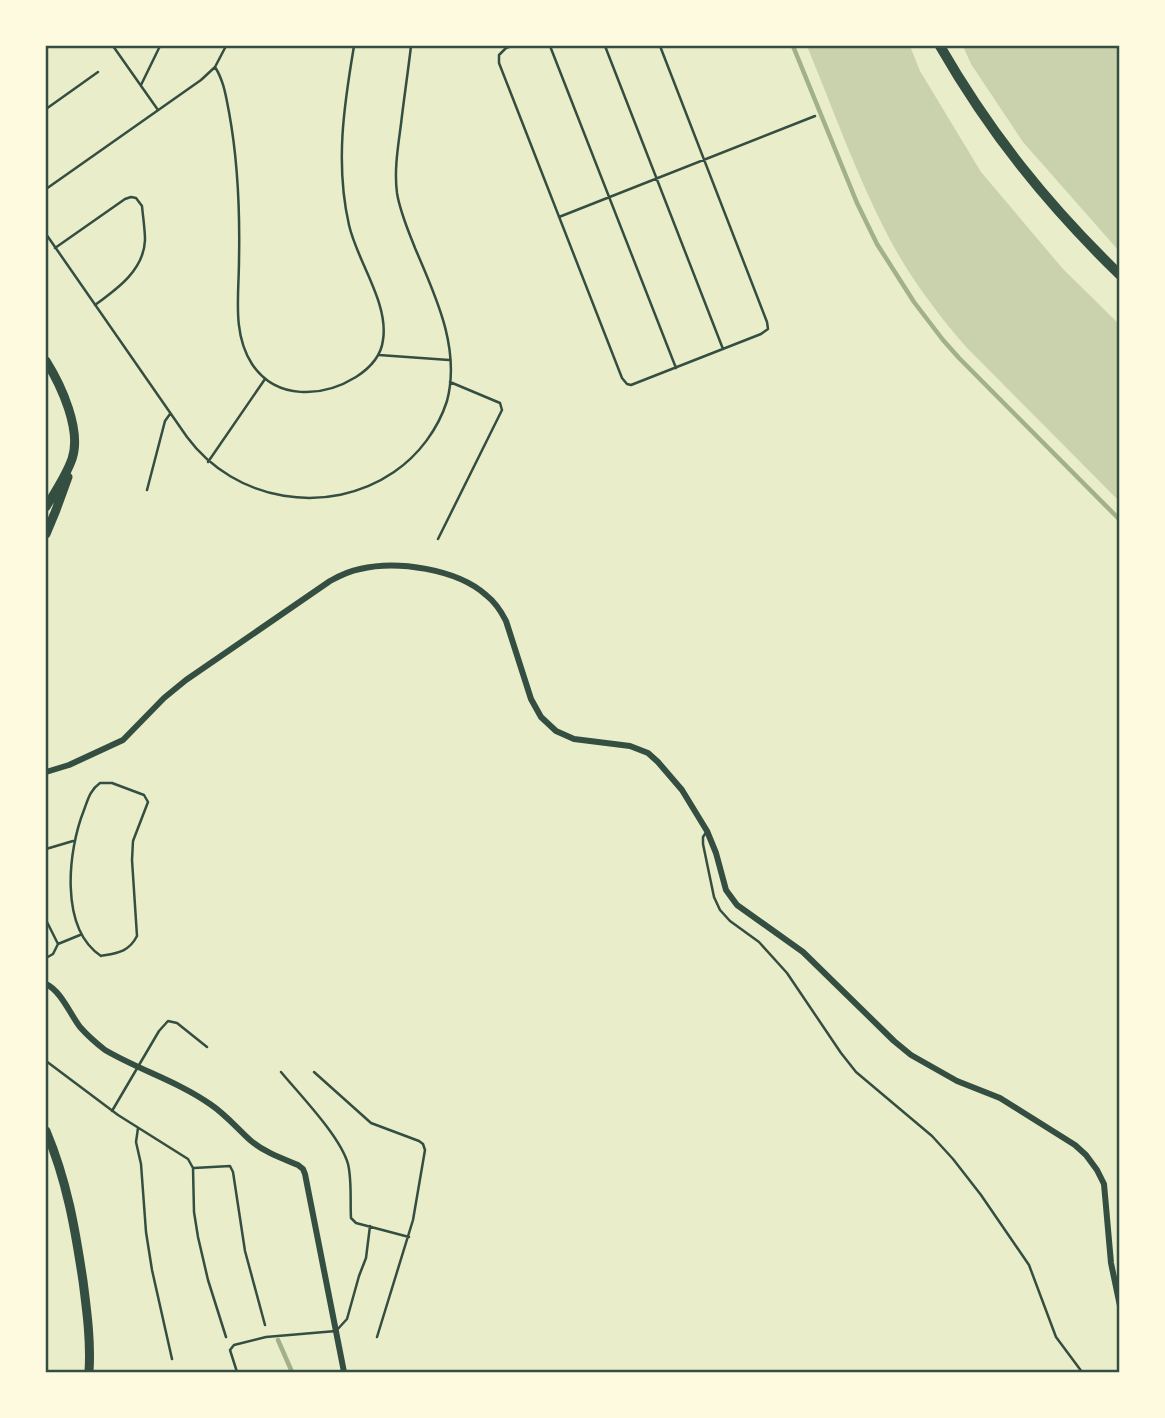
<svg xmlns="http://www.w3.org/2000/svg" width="1165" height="1418" font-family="Roboto,sans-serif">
	<rect width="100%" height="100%" fill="#e9edc9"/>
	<!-- green -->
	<path fill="#cad2ad" d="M 807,46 L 910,46 L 920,71 L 981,172 L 1063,269 L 1119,324 L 1119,501 L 968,349 C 938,315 908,275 887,234 C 856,174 833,109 807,46 Z
		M 963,46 L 1119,46 L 1119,251 L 1023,142 L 971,64 Z"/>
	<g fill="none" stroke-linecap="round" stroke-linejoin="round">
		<!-- stream -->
		<path stroke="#a3b18a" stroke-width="4.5" d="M 793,46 L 857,203 L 877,244 L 914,302 L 943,340 L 959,358 L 1120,520
			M 278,1340 L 292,1372"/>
		<!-- service -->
		<path stroke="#344e41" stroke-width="2.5" d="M 113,46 L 158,110
			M 512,46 L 506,48 L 499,55 L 499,63 L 622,378 L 627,384 L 631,385 L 761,334 L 768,329 L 767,322 L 660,46
			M 550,46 L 676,368
			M 605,46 L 723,349
			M 215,67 C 224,81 226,97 229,112 C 238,161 240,211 239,260 C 239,295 232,333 252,364 C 276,400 322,398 356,377 C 370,368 381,357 383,340 C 389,303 357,261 349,225 C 335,164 344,105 354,46
			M 141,85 L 160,46
			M 46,109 L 98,72
			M 46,189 L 201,80 L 215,67 L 226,46
			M 559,217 L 815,116
			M 46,234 L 187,437 C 235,502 328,517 394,472 C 419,455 438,429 447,401 C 461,348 435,295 415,248 C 408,230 400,212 397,193 C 394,170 398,147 401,124 C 404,98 408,72 411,46
			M 55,248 L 125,199 L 131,197 L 136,198 L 142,206 C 143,217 145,229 145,240 C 144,270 117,289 95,305
			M 379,355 L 449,360
			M 208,462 L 265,379
			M 147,490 L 165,421 L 170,414
			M 438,539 L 502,410 L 500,403 L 450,382
			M 100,783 L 112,783 L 144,795 L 148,802 L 133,841 L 132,860 L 137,936 C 129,952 117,953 101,956 C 59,928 68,850 84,810 C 88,799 90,790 100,783 Z
			M 707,831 L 703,837 L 703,844 L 714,897 L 720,910 L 730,921 L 759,942 L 787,973 L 841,1053 L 856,1072 L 932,1136 L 953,1159 L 981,1195 L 1029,1265 L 1056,1337 L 1082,1372
			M 46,849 L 73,841
			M 46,920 L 58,944 L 53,954 L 46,958
			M 58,944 L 80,935
			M 46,1061 L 118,1115 L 188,1159 L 193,1168 L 194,1212 L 198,1237 L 208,1280 L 226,1337
			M 281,1072 C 300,1095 340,1136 348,1164 C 352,1180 350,1201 351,1218 L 356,1223 L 409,1237
			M 314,1072 L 371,1123 L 419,1141 L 423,1144 L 425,1150 L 413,1220 L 377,1337
			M 112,1111 L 159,1031 L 168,1021 L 177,1023 L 207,1047
			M 138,1128 L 136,1142 L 141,1164 L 146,1232 L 152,1270 L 172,1359
			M 194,1168 L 230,1166 L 233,1172 L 245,1251 L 265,1325
			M 237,1372 L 230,1350 L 234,1345 L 266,1337 L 336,1331 L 347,1319 L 359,1276 L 366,1258 L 370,1226"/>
		<!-- minor -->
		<path stroke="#344e41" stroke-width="6" d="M 46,772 L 69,765 L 123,740 L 164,698 L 186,680 L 330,581 C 339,576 349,571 360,569 C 397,560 457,569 486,595 C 495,602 501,611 506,621 L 531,699 L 541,717 L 556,731 L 574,739 L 630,746 L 648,753 L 658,762 L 682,790 L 707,831 L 716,853 L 726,890 L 737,905 L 803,952 L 894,1041 L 911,1055 L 957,1081 L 1000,1098 L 1075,1145 L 1086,1155 L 1097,1170 L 1104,1184 L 1111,1263 L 1120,1306
			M 46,984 C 61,991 70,1014 80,1027 C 88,1036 96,1043 105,1050 C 139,1070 177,1081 210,1104 C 225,1114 237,1128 250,1140 C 264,1152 281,1158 298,1165 L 303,1169 L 305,1174 L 344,1372"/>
		<!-- secondary -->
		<path stroke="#344e41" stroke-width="9" d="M 46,361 C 61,385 82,430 72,459 C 66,476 55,492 46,507
			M 46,534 L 56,510 L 68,477
			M 46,1131 C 67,1181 75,1228 83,1281 C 87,1312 91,1342 89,1372"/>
		<!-- trunk -->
		<path stroke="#344e41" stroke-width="10" d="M 940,46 C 990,133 1047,204 1120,275"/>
	</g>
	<!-- border -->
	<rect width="1165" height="1418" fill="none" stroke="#fefae0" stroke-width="94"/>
	<rect x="47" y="47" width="1071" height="1324" fill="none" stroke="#344e41" stroke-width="2.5"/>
</svg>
